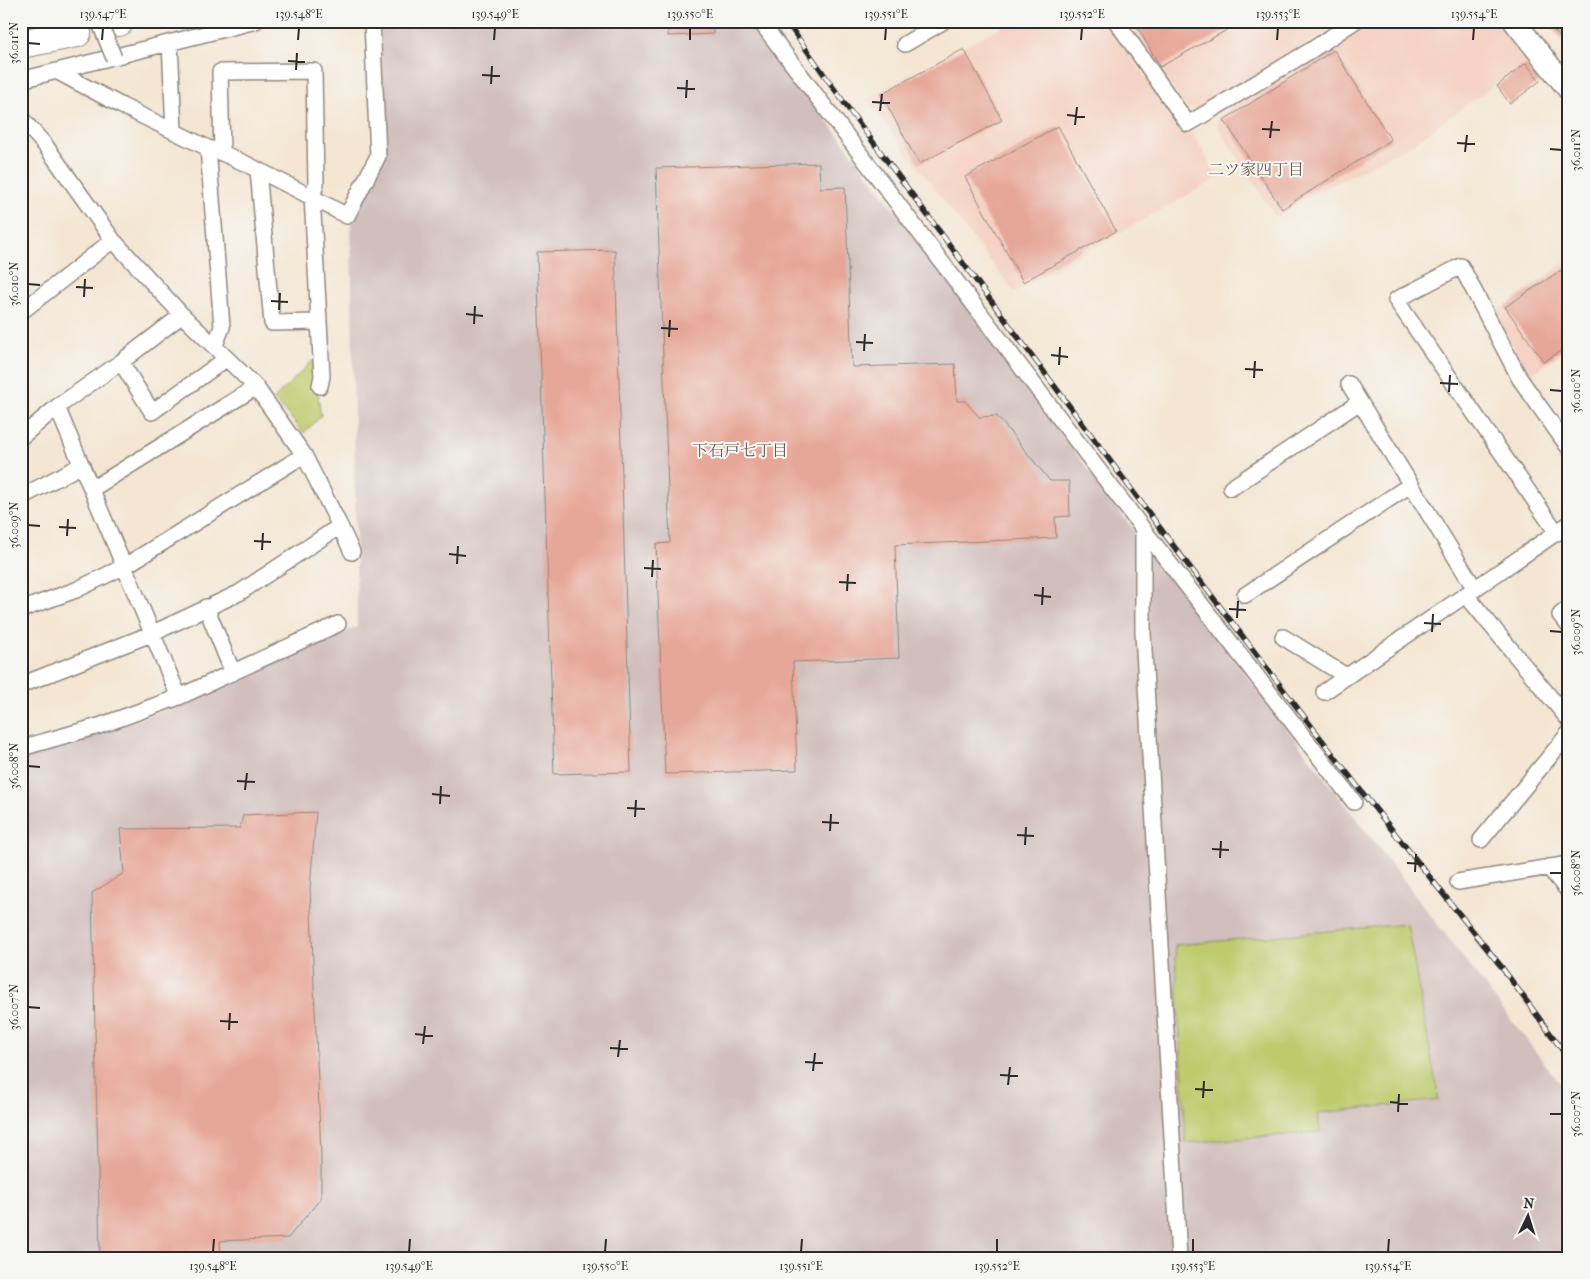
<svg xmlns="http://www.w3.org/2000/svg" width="1590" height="1279" font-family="'IM FELL French Canon','Noto Serif JP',serif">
	<rect width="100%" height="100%" fill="#f6f6f2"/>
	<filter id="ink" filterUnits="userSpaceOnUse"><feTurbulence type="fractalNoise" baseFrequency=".02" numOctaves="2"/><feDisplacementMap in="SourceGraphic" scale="10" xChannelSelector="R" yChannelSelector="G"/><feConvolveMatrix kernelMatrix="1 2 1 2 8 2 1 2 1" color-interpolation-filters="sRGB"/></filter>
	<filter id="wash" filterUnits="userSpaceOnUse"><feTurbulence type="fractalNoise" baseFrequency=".0096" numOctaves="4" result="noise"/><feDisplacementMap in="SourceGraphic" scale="20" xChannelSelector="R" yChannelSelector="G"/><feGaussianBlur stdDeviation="1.12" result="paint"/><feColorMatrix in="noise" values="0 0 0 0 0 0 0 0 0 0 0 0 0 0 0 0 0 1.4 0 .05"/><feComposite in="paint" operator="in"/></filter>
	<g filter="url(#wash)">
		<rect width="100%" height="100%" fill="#f4e6d3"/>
		<!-- built -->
		<path fill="#f5d2c3" d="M 1012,21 L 1106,21 L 1186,136 L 1192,133 L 1218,178 L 1014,292 L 866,99 Z
			M 1126,21 L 1336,21 L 1324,33 L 1199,110 L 1186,107 Z
			M 1363,21 L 1495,21 L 1527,61 L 1413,144 L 1302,200 L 1276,217 L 1217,126 L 1219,116 Z
			M 1569,259 L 1569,348 L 1529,376 L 1494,313 Z"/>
		<!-- industrial -->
		<path fill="#d1bfbd" d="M 380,21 L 753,21 L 1123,516 L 1569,1095 L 1569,1258 L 21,1258 L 21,751 L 48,750 L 140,719 L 357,627 L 351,221 L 383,155 Z"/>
		<!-- green -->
		<path fill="#beca6c" stroke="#747a4c" d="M 313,360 L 321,416 L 304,433 L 274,399 Z
			M 1407,924 L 1439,1100 L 1318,1113 L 1320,1132 L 1186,1143 L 1175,945 Z"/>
		<g id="blocks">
			<!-- building -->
			<path fill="#e7a798" d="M 668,21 L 713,21 L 713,34 L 668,36 Z
				M 1134,21 L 1243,21 L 1160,67 Z
				M 1560,21 L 1569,21 L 1569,48 L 1552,28 Z
				M 964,49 L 1002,120 L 919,164 L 881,94 Z
				M 1334,50 L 1391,140 L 1282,209 L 1224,120 Z
				M 1526,63 L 1540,81 L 1510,104 L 1497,86 Z
				M 1058,126 L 1116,231 L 1023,282 L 965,177 Z
				M 819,163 L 820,188 L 845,187 L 852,367 L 955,364 L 957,401 L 965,401 L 979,417 L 997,416 L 1050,481 L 1069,481 L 1070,516 L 1055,517 L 1056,538 L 895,545 L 899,658 L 793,662 L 797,770 L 665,774 L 656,544 L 670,543 L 656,168 Z
				M 615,250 L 631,772 L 554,774 L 537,252 Z
				M 1569,265 L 1569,345 L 1544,362 L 1505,307 Z
				M 316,812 L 310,888 L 321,1156 L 321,1198 L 288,1238 L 220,1241 L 221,1258 L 100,1258 L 92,893 L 124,873 L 120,829 L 240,828 L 243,815 Z"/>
		</g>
	</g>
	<g filter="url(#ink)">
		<use href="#blocks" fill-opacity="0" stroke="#90887f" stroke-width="1"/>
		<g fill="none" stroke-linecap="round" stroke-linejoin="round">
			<!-- street casing -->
			<g stroke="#90887f" stroke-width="18">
				<path id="street" d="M 760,21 L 1143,529 L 1143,633 L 1179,1258
					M 1116,21 L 1188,124 L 1313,49 L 1355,21
					M 170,43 L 174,130
					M 905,44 L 944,21
					M 58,72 L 122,106 L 208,148 C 228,154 246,164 264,173 C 292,187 320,201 347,216 L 378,156 L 372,21
					M 21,80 L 256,21
					M 21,118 L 45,145 L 113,240 L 182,315 L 256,387 L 304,455 L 340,526 L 239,593 L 151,634 L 21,685
					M 208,148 L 222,327 L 215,345
					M 222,152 L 220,72 L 314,71 L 316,185 L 312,196 L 322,376 L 320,386
					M 258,170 L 272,323 L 319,322
					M 21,312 L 113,240
					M 121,362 L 152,412 L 226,359
					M 1349,384 L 1360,402
					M 57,407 L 179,697
					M 21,437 L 57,407 L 121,362 L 182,315
					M 1231,488 L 1360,402 L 1475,589
					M 92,489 L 256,387
					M 21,497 L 82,465
					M 340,526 L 352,552
					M 1143,529 L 1354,802
					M 1557,533 L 1396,300 L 1461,266 L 1520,379 L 1569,448
					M 1245,595 L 1410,485
					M 1466,595 L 1569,720
					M 206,607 L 233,673
					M 1569,607 L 1560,615 L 1569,626
					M 21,612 L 23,609 L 76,590 L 125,566 L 304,455
					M 1283,637 L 1346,676
					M 1324,692 L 1569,524
					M 21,748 L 99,726 L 179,697 L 338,624
					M 1481,840 L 1569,733
					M 1548,867 L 1569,892
					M 1458,882 L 1569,864"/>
			</g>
			<!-- secondary casing -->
			<g stroke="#90887f" stroke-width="24">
				<path id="secondary" d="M 1514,21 L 1569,90"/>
			</g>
			<!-- highway casing -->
			<g stroke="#90887f" stroke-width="30">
				<path id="highway" d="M 119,22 L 120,21
					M 21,44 L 77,33"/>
			</g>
			<!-- street -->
			<use href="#street" stroke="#fff" stroke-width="15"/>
			<!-- secondary -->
			<use href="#secondary" stroke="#fff" stroke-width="21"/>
			<!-- highway -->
			<use href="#highway" stroke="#fff" stroke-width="28"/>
			<!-- rail casing -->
			<g stroke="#2b2b2b" stroke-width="5.5">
				<path id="rail" d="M 786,21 L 850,111 L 1166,536 L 1361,791 L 1500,965 L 1569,1059"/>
			</g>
			<!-- rail -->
			<use href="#rail" stroke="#f6f6f2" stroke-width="4" stroke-dasharray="11" stroke-linecap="butt"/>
			<!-- street-bridge casing -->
			<g stroke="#90887f" stroke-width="18" stroke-linecap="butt">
				<path id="street-bridge" d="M 99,21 L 114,58"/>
			</g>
			<!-- street-bridge -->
			<use href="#street-bridge" stroke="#fff" stroke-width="15"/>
		</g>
	</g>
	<!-- ticks -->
	<path fill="none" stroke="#2b2b2b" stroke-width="2" d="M 102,40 L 103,28M 298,40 L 299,28M 494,40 L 495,28M 690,40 L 690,28M 885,40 L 886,28M 1081,40 L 1082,28M 1277,40 L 1278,28M 1473,40 L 1474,28M 28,43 L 40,44M 288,61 L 305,62M 296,70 L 297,53M 482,75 L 500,76M 491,84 L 492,66M 677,88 L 695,89M 686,98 L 687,80M 872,102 L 890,103M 880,111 L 882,94M 1067,115 L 1085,117M 1075,125 L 1077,107M 1262,129 L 1280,130M 1270,138 L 1272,121M 1457,143 L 1475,144M 1550,149 L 1562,150M 1465,152 L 1467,135M 28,284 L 40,285M 76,287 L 93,288M 84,297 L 85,279M 271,301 L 288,302M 279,310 L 280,293M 466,314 L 483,316M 474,324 L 475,306M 661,328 L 678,329M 669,337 L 670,320M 856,342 L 873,343M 864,351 L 865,334M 1051,355 L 1068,357M 1059,365 L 1060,347M 1245,369 L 1263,370M 1254,378 L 1255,361M 1440,383 L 1458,384M 1550,390 L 1562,391M 1449,392 L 1450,375M 28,525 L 40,526M 59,527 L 76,528M 67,536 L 68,519M 254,541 L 271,542M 262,550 L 263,533M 449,554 L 466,556M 457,564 L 458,546M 644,568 L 661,569M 652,577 L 653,560M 839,582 L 856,583M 847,591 L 848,574M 1034,595 L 1051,597M 1042,605 L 1043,587M 1229,609 L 1246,610M 1237,618 L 1238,601M 1424,623 L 1441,624M 1550,631 L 1562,632M 1432,632 L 1433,614M 28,766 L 40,767M 237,781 L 255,782M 245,790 L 247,773M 432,794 L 450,796M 440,804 L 441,786M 627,808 L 645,809M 635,817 L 636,800M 822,822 L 839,823M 830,831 L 831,814M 1017,835 L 1034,836M 1025,845 L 1026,827M 1212,849 L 1229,850M 1220,858 L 1221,841M 1407,863 L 1424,864M 1415,872 L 1416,854M 1550,873 L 1562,873M 28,1007 L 40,1008M 220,1021 L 238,1022M 229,1030 L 230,1013M 415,1034 L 433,1036M 423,1044 L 425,1026M 610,1048 L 628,1049M 618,1057 L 620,1040M 805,1062 L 823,1063M 813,1071 L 815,1053M 1000,1075 L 1018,1076M 1008,1085 L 1010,1067M 1195,1089 L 1213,1090M 1203,1098 L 1204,1081M 1390,1102 L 1408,1104M 1398,1112 L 1399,1094M 1550,1114 L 1562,1114M 213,1252 L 214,1239M 409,1252 L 410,1239M 605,1252 L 606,1239M 801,1252 L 802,1239M 997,1252 L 997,1239M 1193,1252 L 1193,1239M 1388,1252 L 1389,1239"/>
	<g text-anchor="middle" stroke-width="4" stroke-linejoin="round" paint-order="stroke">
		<!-- neighbourhood labels -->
		<g font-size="16" fill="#6d5651" stroke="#f6f6f2">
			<text x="1256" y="175">二ツ家四丁目</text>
			<text x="740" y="456">下石戸七丁目</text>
		</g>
	</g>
	<!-- margin -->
	<rect width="1590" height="1279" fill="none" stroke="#f6f6f2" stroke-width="55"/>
	<!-- north arrow -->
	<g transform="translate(1528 1216) rotate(4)" stroke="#f6f6f2" stroke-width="4" paint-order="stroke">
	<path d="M0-4L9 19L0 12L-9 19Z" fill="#2b2b2b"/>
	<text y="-8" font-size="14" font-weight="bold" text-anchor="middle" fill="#2b2b2b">N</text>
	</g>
	<rect x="28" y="28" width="1534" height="1224" fill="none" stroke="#2b2b2b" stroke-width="2"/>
	<g font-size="12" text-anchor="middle" fill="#2b2b2b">
		<text x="103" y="18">139.547°E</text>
		<text x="299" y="18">139.548°E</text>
		<text x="495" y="18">139.549°E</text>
		<text x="690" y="18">139.550°E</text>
		<text x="886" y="18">139.551°E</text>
		<text x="1082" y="18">139.552°E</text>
		<text x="1278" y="18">139.553°E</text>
		<text x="1474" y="18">139.554°E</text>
		<text transform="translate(14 43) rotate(-90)" y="4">36.011°N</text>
		<text transform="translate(1576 150) rotate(-90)" y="4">36.011°N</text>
		<text transform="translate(14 284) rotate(-90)" y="4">36.010°N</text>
		<text transform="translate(1576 391) rotate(-90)" y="4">36.010°N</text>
		<text transform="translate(14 525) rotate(-90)" y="4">36.009°N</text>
		<text transform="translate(1576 632) rotate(-90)" y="4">36.009°N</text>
		<text transform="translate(14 766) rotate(-90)" y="4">36.008°N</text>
		<text transform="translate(1576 873) rotate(-90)" y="4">36.008°N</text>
		<text transform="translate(14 1007) rotate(-90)" y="4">36.007°N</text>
		<text transform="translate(1576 1114) rotate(-90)" y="4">36.007°N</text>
		<text x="213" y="1270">139.548°E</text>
		<text x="409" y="1270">139.549°E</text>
		<text x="605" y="1270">139.550°E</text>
		<text x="801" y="1270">139.551°E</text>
		<text x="997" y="1270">139.552°E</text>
		<text x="1193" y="1270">139.553°E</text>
		<text x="1388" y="1270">139.554°E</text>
	</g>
</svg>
